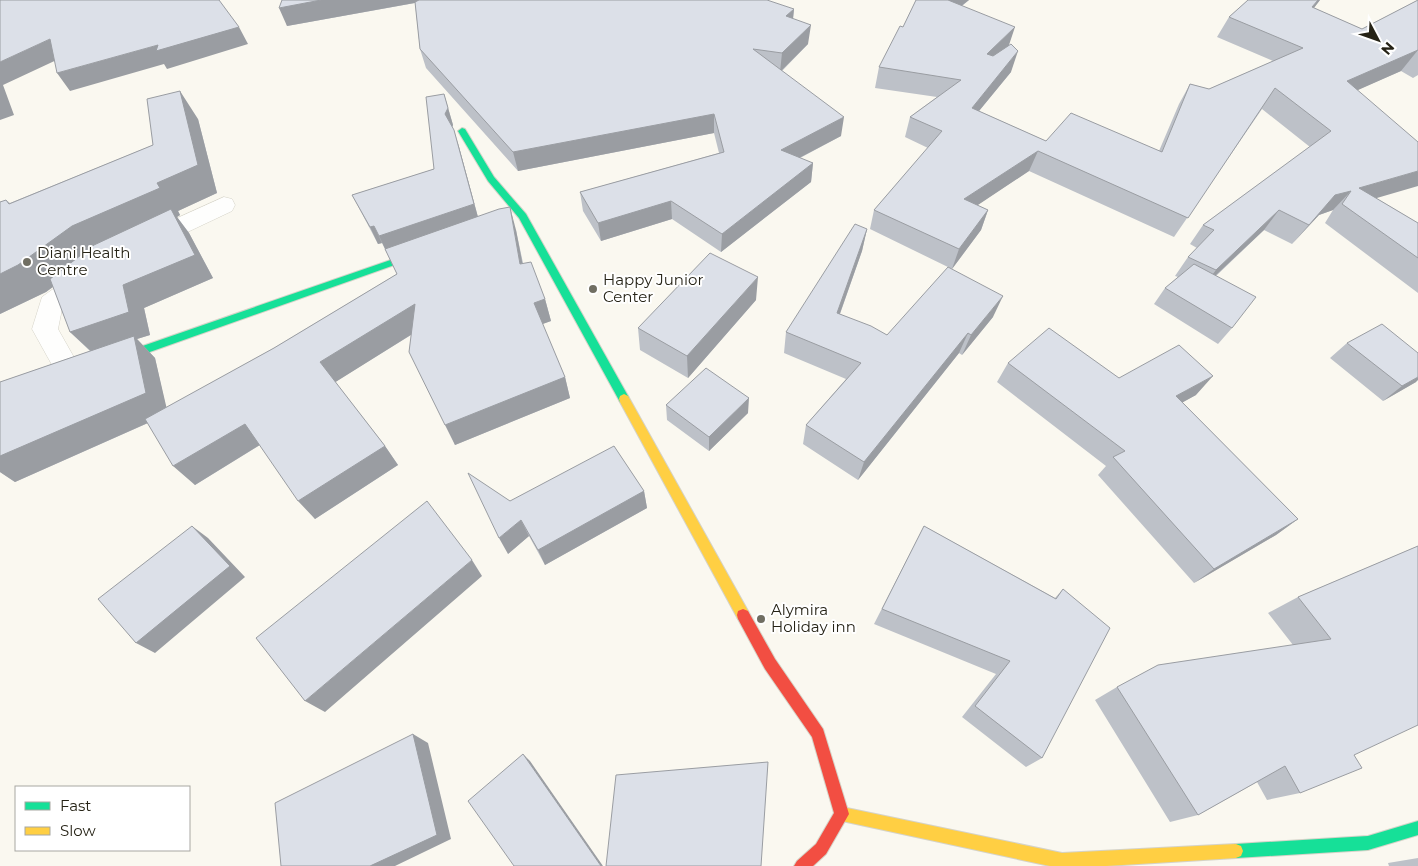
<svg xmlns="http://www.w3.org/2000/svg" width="1418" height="866" font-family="Montserrat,sans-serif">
	<rect width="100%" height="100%" fill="#faf8f0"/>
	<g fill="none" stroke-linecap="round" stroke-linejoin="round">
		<!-- street casing -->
		<g stroke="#d5d3c8" stroke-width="1">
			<path id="street" d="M 224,197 L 232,199 L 235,205 L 232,211 L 158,246 L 150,248 L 142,246 L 138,240 L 142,234 Z
				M 87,268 L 96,271 L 99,277 L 96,283 L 62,309 L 58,329 L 84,375 L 80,383 L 71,386 L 62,383 L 32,329 L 42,297 L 78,271 Z"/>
		</g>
		<!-- fast casing -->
		<g stroke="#d5d3c8" stroke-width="2">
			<path id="fast" d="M 462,128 L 465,129 L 494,177 L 526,214 L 628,396 L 629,399 L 628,402 L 620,402 L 519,218 L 488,181 L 458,131 Z
				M 428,247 L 433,250 L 431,252 L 116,364 L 112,365 L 107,361 L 108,358 Z
				M 1418,821 L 1418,835 L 1368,850 L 1236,858 L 1231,856 L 1229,851 L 1231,846 L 1236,844 L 1368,836 Z"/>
		</g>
		<!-- slow casing -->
		<g stroke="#d5d3c8" stroke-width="2">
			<path id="slow" d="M 624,394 L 628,396 L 748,611 L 749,615 L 748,619 L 743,621 L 738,619 L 620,402 L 619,399 L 620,396 Z
				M 842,807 L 1062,853 L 1236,844 L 1241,846 L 1243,851 L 1241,856 L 1236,858 L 1106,866 L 1050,866 L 842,821 L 837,819 L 835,814 L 837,809 Z"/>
		</g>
		<!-- jam casing -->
		<g stroke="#d5d3c8" stroke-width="2">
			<path id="jam" d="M 743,609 L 748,611 L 775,659 L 823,729 L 849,814 L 826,854 L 813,866 L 794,866 L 797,861 L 816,844 L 834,813 L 812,737 L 765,669 L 738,619 L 737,615 L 738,611 Z"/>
		</g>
		<!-- street -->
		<use href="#street" fill="#fefefd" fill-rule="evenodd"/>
		<!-- fast -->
		<use href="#fast" fill="#16e098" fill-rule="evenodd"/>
		<!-- slow -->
		<use href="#slow" fill="#ffcf43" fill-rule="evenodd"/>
		<!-- jam -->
		<use href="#jam" fill="#f24e42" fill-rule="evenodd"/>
	</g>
	<!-- wall -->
	<path fill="#bdc1c8" d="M 282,0 L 794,9 L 793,19 L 808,44 L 782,71 L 841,136 L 800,158 L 813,163 L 811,182 L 721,252 L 672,219 L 601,241 L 583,211 L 580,192 L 719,153 L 714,133 L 518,171 L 426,68 L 420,49 L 415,3 L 287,26 Z
		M 916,0 L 969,0 L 962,6 L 1009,45 L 1011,72 L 979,111 L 1046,141 L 1159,151 L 1179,104 L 1190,84 L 1209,89 L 1273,61 L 1217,37 L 1229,17 L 1248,0 L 1320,0 L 1314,8 L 1362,29 L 1418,0 L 1418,75 L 1413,78 L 1401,71 L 1357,90 L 1376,198 L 1418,223 L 1418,293 L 1325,223 L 1333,210 L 1319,215 L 1292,244 L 1264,230 L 1216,276 L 1232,328 L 1218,344 L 1154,304 L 1165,288 L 1178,277 L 1175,276 L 1188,257 L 1197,248 L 1190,244 L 1203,225 L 1310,147 L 1262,109 L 1174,237 L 1029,171 L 977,205 L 988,210 L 981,230 L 952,269 L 870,229 L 874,210 L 928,148 L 905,137 L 910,117 L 937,97 L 875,88 L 879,67 L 903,27 Z
		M 444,94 L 453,125 L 452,127 L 459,147 L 478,217 L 516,230 L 523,263 L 545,299 L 551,321 L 542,324 L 565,377 L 570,398 L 455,445 L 411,335 L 335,382 L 385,446 L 398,465 L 315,519 L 260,445 L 195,485 L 148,423 L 15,482 L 0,472 L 0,382 L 90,351 L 70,332 L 53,287 L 46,292 L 0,314 L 0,202 L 6,200 L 10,203 L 153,145 L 198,119 L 217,193 L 178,211 L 180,215 L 177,217 L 189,233 L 213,278 L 144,308 L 150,335 L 137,339 L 155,358 L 166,408 L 274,348 L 397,274 L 382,243 L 378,244 L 352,195 L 434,169 Z
		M 867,229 L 862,251 L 840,314 L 887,335 L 993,317 L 962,355 L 959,353 L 858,480 L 803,444 L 806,425 L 846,379 L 784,353 L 786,332 Z
		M 756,300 L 688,378 L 640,350 L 638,328 Z
		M 1347,343 L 1416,382 L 1383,401 L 1330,358 Z
		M 1008,363 L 1119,378 L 1196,395 L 1182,402 L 1298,519 L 1276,535 L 1194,583 L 1098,475 L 1106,466 L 997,382 Z
		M 666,405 L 748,413 L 709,451 L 667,420 Z
		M 644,491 L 647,508 L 545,565 L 529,536 L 508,554 L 510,501 Z
		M 924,526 L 1055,598 L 1063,589 L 1042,758 L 1026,767 L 962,717 L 996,674 L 874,624 Z
		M 1418,546 L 1354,755 L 1300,793 L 1267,800 L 1257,782 L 1198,815 L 1170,822 L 1095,700 L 1117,687 L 1293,645 L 1268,613 L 1298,597 Z
		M 1418,858 L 1418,866 L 1389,866 L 1388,863 Z"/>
	<!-- shaded-wall -->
	<path fill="#9a9da2" d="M 321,0 L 431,0 L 287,26 L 279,8 Z
		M 948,0 L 969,0 L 943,20 Z
		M 1318,0 L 1320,0 L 1299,27 L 1312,7 Z
		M 794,9 L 792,28 L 786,16 Z
		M 811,25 L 808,44 L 780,72 L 782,53 Z
		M 239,27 L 248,44 L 167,69 L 164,64 L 70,91 L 57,73 L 158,45 Z
		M 1015,27 L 1008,48 L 980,74 L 987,54 Z
		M 50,39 L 63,57 L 3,85 L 14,115 L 0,120 L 0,62 Z
		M 1418,50 L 1401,71 L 1331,102 L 1347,81 Z
		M 1018,51 L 1011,72 L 965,128 L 972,108 Z
		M 180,91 L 198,119 L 217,193 L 178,211 L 180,215 L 177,217 L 189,233 L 213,278 L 144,308 L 150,335 L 137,339 L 155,358 L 168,414 L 15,482 L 0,472 L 0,456 L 94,354 L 70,332 L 97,254 L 46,292 L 0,314 L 0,274 L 72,226 L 157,183 Z
		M 444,94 L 453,125 L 450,132 L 445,114 Z
		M 714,114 L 714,133 L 518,171 L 513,152 Z
		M 844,117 L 841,136 L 780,168 L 781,150 Z
		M 454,130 L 459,147 L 479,221 L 387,253 L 379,236 L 474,204 Z
		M 1038,151 L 1029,171 L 957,219 L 964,199 Z
		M 813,163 L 811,182 L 721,252 L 722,234 Z
		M 1418,171 L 1418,186 L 1346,207 L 1359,188 Z
		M 1351,191 L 1333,210 L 1319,215 L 1292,244 L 1335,195 Z
		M 671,201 L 672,219 L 601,241 L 598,223 Z
		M 510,207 L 516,230 L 527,287 L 520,264 Z
		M 988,210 L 981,230 L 952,269 L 959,249 Z
		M 1279,210 L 1264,230 L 1201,289 L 1216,270 Z
		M 374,226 L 382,243 L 378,244 L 370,227 Z
		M 867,229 L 862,251 L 833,333 L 837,313 Z
		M 758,277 L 756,300 L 688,378 L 687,356 Z
		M 1003,296 L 993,317 L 962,355 L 971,335 Z
		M 545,299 L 551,321 L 540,325 L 534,303 Z
		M 415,304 L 425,326 L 334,383 L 320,362 Z
		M 968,333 L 959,353 L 858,480 L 864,462 Z
		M 1213,376 L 1196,395 L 1160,415 L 1176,396 Z
		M 565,377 L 570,398 L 455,445 L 445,425 Z
		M 1418,377 L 1418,380 L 1416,382 L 1383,401 L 1402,386 Z
		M 749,398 L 748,413 L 709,451 L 709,437 Z
		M 245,424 L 263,443 L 195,485 L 173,466 Z
		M 385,446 L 398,465 L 315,519 L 298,501 Z
		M 644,491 L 647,508 L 545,565 L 538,550 Z
		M 1298,519 L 1276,535 L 1194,583 L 1214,569 Z
		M 521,520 L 529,536 L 508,554 L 499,538 Z
		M 192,526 L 208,538 L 245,577 L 155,653 L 136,643 Z
		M 472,560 L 482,576 L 325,712 L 305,701 Z
		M 413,734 L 428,743 L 451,839 L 395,866 L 370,866 Z
		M 523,754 L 530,761 L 603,866 L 601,866 Z"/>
	<!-- building -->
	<path fill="#dce0e8" stroke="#9a9da2" d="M 0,0 L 219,0 L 239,27 L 156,51 L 158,45 L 57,73 L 50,39 L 0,62 Z
		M 282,0 L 321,0 L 279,8 Z
		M 419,0 L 767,0 L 794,9 L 786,16 L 811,25 L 782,53 L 753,49 L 844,117 L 781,150 L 813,163 L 722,234 L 671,201 L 598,223 L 580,192 L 724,152 L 714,114 L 513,152 L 420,49 L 415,2 Z
		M 916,0 L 948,0 L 1015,27 L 987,54 L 993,56 L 1011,44 L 1018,51 L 972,108 L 1046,141 L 1071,113 L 1162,152 L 1190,84 L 1209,89 L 1303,48 L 1229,17 L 1248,0 L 1318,0 L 1312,7 L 1362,29 L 1418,0 L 1418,50 L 1347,81 L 1418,142 L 1418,171 L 1359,188 L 1418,223 L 1418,258 L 1342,204 L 1351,191 L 1335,195 L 1309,225 L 1279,210 L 1216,270 L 1188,257 L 1214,230 L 1203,225 L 1331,131 L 1275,88 L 1188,218 L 1038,151 L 964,199 L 988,210 L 959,249 L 874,210 L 942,131 L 910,117 L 961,80 L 879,67 L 900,26 L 903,27 Z
		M 180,91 L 198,165 L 157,183 L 160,188 L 72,226 L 18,265 L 0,274 L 0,202 L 6,200 L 9,204 L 153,145 L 147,99 Z
		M 444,94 L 448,108 L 445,114 L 454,130 L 474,204 L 379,236 L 374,226 L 370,227 L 352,195 L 434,169 L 426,97 Z
		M 510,207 L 520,264 L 531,262 L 545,299 L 534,303 L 565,377 L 445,425 L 409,352 L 415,304 L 320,362 L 385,446 L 298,501 L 245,424 L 173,466 L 145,419 L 274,348 L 397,274 L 385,249 L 499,209 Z
		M 171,209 L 195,255 L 123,285 L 129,312 L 70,332 L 50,279 L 94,245 Z
		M 855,224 L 867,229 L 837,313 L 871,326 L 887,335 L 948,267 L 1003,296 L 971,335 L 968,333 L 864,462 L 806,425 L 861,363 L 786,332 Z
		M 710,253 L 758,277 L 687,356 L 638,328 Z
		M 1194,264 L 1256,297 L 1232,328 L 1165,288 Z
		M 1382,324 L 1418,353 L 1418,377 L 1402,386 L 1347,343 Z
		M 1049,328 L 1119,378 L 1179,345 L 1213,376 L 1176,396 L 1298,519 L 1214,569 L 1113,457 L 1125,451 L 1008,363 Z
		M 134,336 L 146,393 L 0,456 L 0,382 Z
		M 706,368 L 749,398 L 709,437 L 666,405 Z
		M 614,446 L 644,491 L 538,550 L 521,520 L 499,538 L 468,473 L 510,501 Z
		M 427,501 L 472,560 L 305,701 L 256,638 Z
		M 192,526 L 230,566 L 136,643 L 98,599 Z
		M 924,526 L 1056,599 L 1063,589 L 1110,628 L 1042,758 L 975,706 L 1010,661 L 882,609 Z
		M 1418,546 L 1418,725 L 1354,755 L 1362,768 L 1300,793 L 1285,766 L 1198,815 L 1117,687 L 1158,665 L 1331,639 L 1298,597 Z
		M 413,734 L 437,835 L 370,866 L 281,866 L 275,803 Z
		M 523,754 L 601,866 L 514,866 L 468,801 Z
		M 768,762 L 761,866 L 606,866 L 616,775 Z"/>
	<!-- markers -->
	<g fill="#706e62" stroke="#fff" stroke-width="2">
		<circle cx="27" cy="262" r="5"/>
		<circle cx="593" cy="289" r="5"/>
		<circle cx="761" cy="619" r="5"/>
	</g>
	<g text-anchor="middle" stroke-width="4" stroke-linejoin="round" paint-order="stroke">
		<!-- poi labels -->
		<g font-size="15" fill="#262316" stroke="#fff" text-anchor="start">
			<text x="37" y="258">Diani Health<tspan x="37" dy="17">Centre</tspan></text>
			<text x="603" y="285">Happy Junior<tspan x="603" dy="17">Center</tspan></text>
			<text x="771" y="615">Alymira<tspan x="771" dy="17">Holiday inn</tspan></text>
		</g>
	</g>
	<!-- legend -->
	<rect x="15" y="786" width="175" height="65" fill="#ffffff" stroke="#a8a7a2"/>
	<rect x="25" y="802" width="25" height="8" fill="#16e098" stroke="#a8a7a2"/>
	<text x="60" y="811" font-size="15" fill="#262316">Fast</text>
	<rect x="25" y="827" width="25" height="8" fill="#ffcf43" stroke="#a8a7a2"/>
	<text x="60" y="836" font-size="15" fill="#262316">Slow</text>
	<!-- north arrow -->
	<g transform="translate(1378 40) rotate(131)" stroke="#ffffff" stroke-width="4" paint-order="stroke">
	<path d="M0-4L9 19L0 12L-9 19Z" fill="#262316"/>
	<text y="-8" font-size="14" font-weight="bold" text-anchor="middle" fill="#262316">N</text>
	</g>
</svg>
